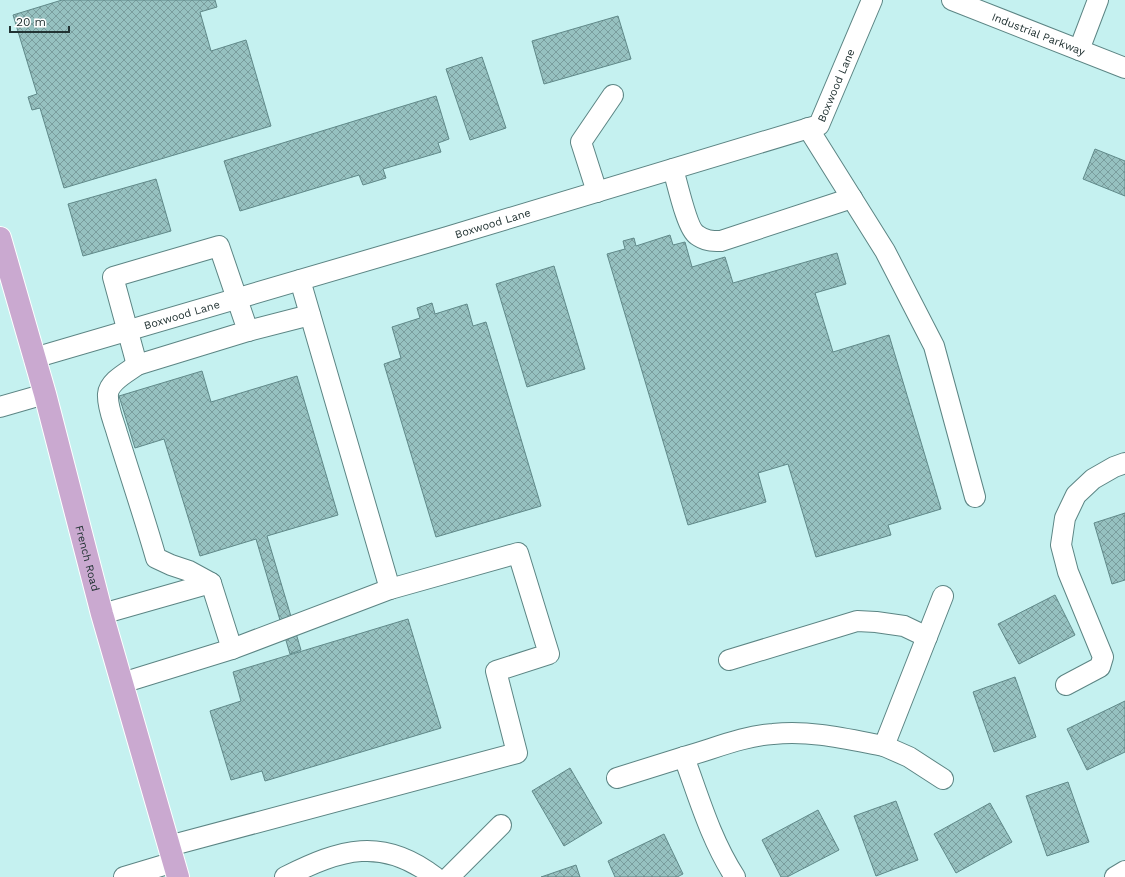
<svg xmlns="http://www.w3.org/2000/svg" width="1125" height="877" font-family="'Work Sans',sans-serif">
	<defs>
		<pattern id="building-cross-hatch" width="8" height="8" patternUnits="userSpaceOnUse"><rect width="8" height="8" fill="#96c1c0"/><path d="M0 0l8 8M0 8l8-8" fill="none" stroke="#7a9d9d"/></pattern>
	</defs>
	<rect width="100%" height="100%" fill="#c5f1f0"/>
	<!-- building -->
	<path fill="url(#building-cross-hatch)" stroke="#608989" d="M 62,0 L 215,0 L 217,7 L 200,12 L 211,51 L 246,40 L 271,126 L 64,188 L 40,108 L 32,110 L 28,97 L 37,94 L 13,15 Z
		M 618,16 L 631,59 L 544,84 L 532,41 Z
		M 482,57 L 506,128 L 470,140 L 446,69 Z
		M 436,96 L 449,139 L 438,143 L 441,152 L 383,169 L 386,178 L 363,185 L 359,175 L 240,211 L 224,161 Z
		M 1095,149 L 1125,161 L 1125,196 L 1083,179 Z
		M 156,179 L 171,231 L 83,256 L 68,204 Z
		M 670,235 L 673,245 L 685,242 L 692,267 L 725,257 L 733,283 L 837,253 L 846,284 L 815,293 L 833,352 L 889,335 L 941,509 L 888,525 L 891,535 L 816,557 L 788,464 L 758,473 L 766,502 L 688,525 L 607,254 L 625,249 L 623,241 L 634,238 L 636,246 Z
		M 554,266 L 585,369 L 527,387 L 496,284 Z
		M 432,303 L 435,314 L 467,304 L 473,326 L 486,322 L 541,506 L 436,537 L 384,364 L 401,358 L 392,327 L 420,318 L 417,308 Z
		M 202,371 L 211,402 L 297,376 L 338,515 L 267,536 L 301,650 L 290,654 L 256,539 L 200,556 L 164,439 L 135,448 L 119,396 Z
		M 1125,513 L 1125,580 L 1112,584 L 1094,523 Z
		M 1055,595 L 1075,635 L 1019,664 L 998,624 Z
		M 408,619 L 441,728 L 265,781 L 262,771 L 231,780 L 210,711 L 241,701 L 233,672 Z
		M 1015,677 L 1036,737 L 994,752 L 973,692 Z
		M 1125,701 L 1125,752 L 1087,770 L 1067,729 Z
		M 570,768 L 602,823 L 564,846 L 532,791 Z
		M 1068,782 L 1089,842 L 1047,856 L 1026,796 Z
		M 896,801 L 918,860 L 876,876 L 854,816 Z
		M 990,803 L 1012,842 L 956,873 L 934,834 Z
		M 818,810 L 839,850 L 787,877 L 781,877 L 762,840 Z
		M 664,834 L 683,874 L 677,877 L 615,877 L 608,861 Z
		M 576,865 L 580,877 L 541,877 Z"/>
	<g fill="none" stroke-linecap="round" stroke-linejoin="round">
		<!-- minor casing -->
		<g stroke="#5c8584" stroke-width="22">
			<g id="minor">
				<path id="s1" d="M 952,0 L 1125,68"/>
				<path d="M 1079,50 L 1098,0"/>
				<path d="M 808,128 L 885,251 L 934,346 L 975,497"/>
				<path d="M 673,169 C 677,182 687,229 697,235 C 705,241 712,241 721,241 L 852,198"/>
				<path d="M 597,192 L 581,142 L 613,95"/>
				<path d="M 219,246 L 248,331 L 137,365 L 113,277 Z"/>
				<path d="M 300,280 L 390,589"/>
				<path d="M 248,331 L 310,315"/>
				<path id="s2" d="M 34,358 L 447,237 L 819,125 L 872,0"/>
				<path d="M 137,365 C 128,372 109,381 108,394 C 107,407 114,422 117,433 C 130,475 144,516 156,558 L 171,565 L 189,571 L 211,583"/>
				<path d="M 0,407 L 45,394"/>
				<path d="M 102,614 L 211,583 L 232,649 L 122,683"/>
				<path d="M 729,660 L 857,621 L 876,622 L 904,626 L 927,637"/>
				<path d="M 1066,685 L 1100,667 L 1103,657 L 1068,572 L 1061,545 L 1065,518 L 1076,495 L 1093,479 L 1114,467 L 1125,463"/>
				<path d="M 884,746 L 909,757 L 943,779"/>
				<path d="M 617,778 L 684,757"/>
				<path d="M 169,846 L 517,753 L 496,671 L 549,654 L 518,553 L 390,589 L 232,649"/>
				<path d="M 124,877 L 174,862"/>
				<path d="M 285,877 C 341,849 382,836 435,877"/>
				<path d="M 449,877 L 501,825"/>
				<path d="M 735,877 C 711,840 699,798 684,757 C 713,749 743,736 773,734 C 811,730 847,739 884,746 L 943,596"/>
				<path d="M 1115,877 L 1125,871"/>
			</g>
		</g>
		<!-- major casing -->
		<g stroke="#fff" stroke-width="24">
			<g id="major">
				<path id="s3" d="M 0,238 L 45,394 L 102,614 L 178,877"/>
			</g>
		</g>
		<!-- minor -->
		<use href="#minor" stroke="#fff" stroke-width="20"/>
		<!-- major -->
		<use href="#major" stroke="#caa9d0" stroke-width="22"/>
	</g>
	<g text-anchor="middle" stroke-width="3.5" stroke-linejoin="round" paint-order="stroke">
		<!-- street labels -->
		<g font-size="11" fill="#233" stroke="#fff">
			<text dy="4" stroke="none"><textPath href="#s1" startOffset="93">Industrial Parkway</textPath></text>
			<text dy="4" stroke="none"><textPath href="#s2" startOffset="862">Boxwood Lane</textPath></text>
			<text dy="4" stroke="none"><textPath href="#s2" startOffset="478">Boxwood Lane</textPath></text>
			<text dy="4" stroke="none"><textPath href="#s2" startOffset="154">Boxwood Lane</textPath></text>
			<text dy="4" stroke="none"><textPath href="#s3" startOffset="332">French Road</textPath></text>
		</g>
	</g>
	<!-- scale -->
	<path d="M10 26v6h59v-6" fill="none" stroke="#223333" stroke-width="2"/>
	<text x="16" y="26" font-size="12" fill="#223333" stroke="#ffffff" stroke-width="3" paint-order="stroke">20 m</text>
</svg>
